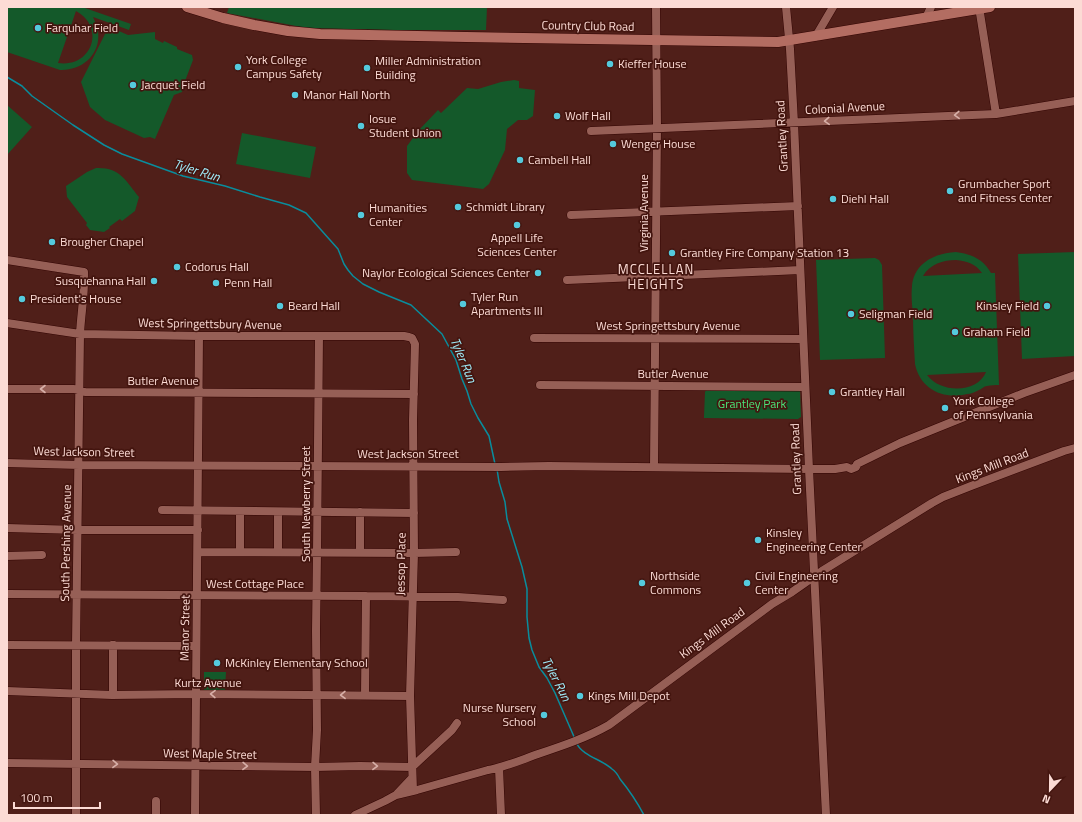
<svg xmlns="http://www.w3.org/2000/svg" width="1082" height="822" font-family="'Titillium Web',sans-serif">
	<rect width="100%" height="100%" fill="#501f19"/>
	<!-- green -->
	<path fill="#14592a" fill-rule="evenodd" d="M 7,7 L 82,7 L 131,24 L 129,30 L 93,17 C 95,22 98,27 98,32 C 101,55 81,71 60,70 L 7,52 ZM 76,11 C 106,27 92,68 58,63 Z
		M 229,7 L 487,7 L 486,30 L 397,30 L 307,28 L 227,13 Z
		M 112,28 L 128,35 L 155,32 L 155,39 L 163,43 L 164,41 L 177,47 L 177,49 L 192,55 L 193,60 L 182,89 L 183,89 L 182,92 L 174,95 L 155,139 L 150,137 L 144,138 L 105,120 L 90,107 L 81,82 L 107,30 Z
		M 514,80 L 519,81 L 519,88 L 535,90 L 533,116 L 527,120 L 518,120 L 507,129 L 505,150 L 489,184 L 483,189 L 412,180 L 407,173 L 407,146 L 419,130 L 438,110 L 441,113 L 467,88 L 478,89 L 501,82 Z
		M 7,105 L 32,127 L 7,155 Z
		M 242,133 L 316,147 L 310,178 L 236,164 Z
		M 96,168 C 120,167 126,181 139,197 L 135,211 L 122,221 L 120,219 L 109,227 L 110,228 L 104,232 L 90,230 L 86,225 L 87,223 L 67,197 L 66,186 L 87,172 Z
		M 956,252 C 972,254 984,260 991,273 L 995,273 L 999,385 C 995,385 991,385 987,386 C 984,386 982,389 979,390 C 975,392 971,394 967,394 C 943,400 920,389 915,364 C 914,347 913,331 913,314 C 912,305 911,296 912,286 C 914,263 935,253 956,252 ZM 956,260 C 967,261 976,264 982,273 L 923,276 C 930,264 943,260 956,260 ZM 986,372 C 977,394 940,393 927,375 Z
		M 1075,252 L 1075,356 L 1022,359 L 1018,254 Z
		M 875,258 L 879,260 L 882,265 L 885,358 L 820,360 L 816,260 Z
		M 707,389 L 800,390 L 801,417 L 798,419 L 705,418 L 704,418 L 704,416 L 705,392 Z
		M 204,672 L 226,672 L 225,690 L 204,690 Z"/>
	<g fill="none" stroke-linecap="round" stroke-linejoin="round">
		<!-- stream -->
		<path stroke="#098d9d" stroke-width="1.5" d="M 7,77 L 22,86 L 32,96 L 73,125 L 104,145 L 122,154 L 183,176 L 225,186 L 260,197 L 289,205 L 306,213 L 338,249 L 344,264 L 348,270 L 353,276 L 363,284 L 379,292 L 411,305 L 442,334 L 456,360 L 462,379 L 467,391 L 471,404 L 478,418 L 489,436 L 495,464
			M 497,469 L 499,482 L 505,502 L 507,519 L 522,567 L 527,589 L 527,617 L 529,638 L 532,650 L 539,667 L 547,678 L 555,693 L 575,739
			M 577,744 C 583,756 603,760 612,769 C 615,771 618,775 620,779 C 629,790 637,802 644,815"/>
		<!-- minor casing -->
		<g stroke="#330503" stroke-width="9">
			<path id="minor" d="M 786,7 L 790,49 L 794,123 L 809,469 L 826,815
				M 979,7 L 996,114
				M 926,18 L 931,7
				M 816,36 L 833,7
				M 591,131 L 996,114 L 1075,101
				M 571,215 L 798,206
				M 7,260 L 84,272 C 85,293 81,313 80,334 L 76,645 L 76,815
				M 567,280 L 800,270
				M 7,323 L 80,334 L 199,336 L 404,336 L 409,337 L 412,338 L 415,344 L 413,420 L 414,553 L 410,696 L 413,791
				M 534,338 L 803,339
				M 540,385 L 805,387
				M 7,389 L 74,389 L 85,392 L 414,394
				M 7,463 L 79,465 L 501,467 L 549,466 L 809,469 L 835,469 L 847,467 L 851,469 L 856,467 L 857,464 L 900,443 L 937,428 L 1024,393 L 1075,375
				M 654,467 L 657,128 L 656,7
				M 162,510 L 414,513
				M 278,512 L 278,552
				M 360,512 L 360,552
				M 7,528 L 78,530 L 198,530
				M 198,552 L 414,553 L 456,552
				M 240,552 L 240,511
				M 7,556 L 42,555
				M 7,594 L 366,596 L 458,597 L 503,600
				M 7,645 L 196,646
				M 113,645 L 113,695
				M 7,691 L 112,695 L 196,694 L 410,696
				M 365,695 L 366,596
				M 7,763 L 315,767 L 360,766 L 412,767 L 452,730 L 457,723
				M 499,768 L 501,815
				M 396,795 L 412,778
				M 156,815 L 156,801
				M 195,815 L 199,336
				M 316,815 L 315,767 L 317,730 L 316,631 L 317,553 L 319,336
				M 355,815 L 385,801 L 396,795 L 417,790 L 488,770 C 505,767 521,760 538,754 C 562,746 586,738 609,725 L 772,604 L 792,592 L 822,571 L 932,503 L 943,497 L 971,486 L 1064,451 L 1075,448"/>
		</g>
		<!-- major casing -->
		<g stroke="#330503" stroke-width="11">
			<path id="major" d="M 187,7 L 223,18 L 254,25 L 288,31 L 320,34 L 466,37 L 778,42 L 990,7"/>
		</g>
		<!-- minor -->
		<use href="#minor" stroke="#965f56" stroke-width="8"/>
		<!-- major -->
		<use href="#major" stroke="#b36d62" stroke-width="10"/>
	</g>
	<!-- one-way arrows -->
	<defs><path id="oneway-chevron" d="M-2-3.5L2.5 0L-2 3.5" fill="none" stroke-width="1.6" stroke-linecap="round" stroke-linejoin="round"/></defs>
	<g stroke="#d8b0a9">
		<use href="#oneway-chevron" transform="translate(957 115) rotate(178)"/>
		<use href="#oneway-chevron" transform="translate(827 121) rotate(177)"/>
		<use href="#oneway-chevron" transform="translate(43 389) rotate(180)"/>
		<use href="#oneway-chevron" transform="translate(213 694) rotate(-179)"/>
		<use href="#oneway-chevron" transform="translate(343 695) rotate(179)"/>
		<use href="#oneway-chevron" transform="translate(115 764) rotate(1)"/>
		<use href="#oneway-chevron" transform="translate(245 766) rotate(1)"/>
		<use href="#oneway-chevron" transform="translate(375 766) rotate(1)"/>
	</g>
	<!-- markers -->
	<g fill="#54cadd" stroke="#44150f" stroke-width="1.5">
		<circle cx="38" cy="28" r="4"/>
		<circle cx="610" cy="64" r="4"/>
		<circle cx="238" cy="67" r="4"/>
		<circle cx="367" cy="68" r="4"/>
		<circle cx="133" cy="85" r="4"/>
		<circle cx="295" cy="95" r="4"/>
		<circle cx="557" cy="116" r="4"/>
		<circle cx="361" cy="126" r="4"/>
		<circle cx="613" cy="144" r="4"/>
		<circle cx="520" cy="160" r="4"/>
		<circle cx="950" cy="191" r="4"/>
		<circle cx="833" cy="199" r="4"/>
		<circle cx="458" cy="207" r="4"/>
		<circle cx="361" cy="215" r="4"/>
		<circle cx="517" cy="225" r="4"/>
		<circle cx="52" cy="242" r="4"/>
		<circle cx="672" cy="253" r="4"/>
		<circle cx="177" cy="267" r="4"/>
		<circle cx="538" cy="273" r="4"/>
		<circle cx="154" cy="281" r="4"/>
		<circle cx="216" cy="283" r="4"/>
		<circle cx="22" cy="299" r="4"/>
		<circle cx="463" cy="304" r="4"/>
		<circle cx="280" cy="306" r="4"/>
		<circle cx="1047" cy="306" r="4"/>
		<circle cx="851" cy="314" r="4"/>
		<circle cx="955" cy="332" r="4"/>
		<circle cx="832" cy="392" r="4"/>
		<circle cx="945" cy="408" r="4"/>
		<circle cx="758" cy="540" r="4"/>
		<circle cx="642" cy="583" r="4"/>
		<circle cx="747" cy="583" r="4"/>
		<circle cx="217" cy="663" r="4"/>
		<circle cx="580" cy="696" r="4"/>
		<circle cx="544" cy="715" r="4"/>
	</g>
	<g text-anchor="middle" stroke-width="3.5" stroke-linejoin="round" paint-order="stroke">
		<!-- street labels -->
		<g font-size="12" fill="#fcdbd5" stroke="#44150f">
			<text transform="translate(588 26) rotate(1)" y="4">Country Club Road</text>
			<text transform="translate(845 108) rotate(-3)" y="4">Colonial Avenue</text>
			<text transform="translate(782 136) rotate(-93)" y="4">Grantley Road</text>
			<text transform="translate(644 213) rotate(-90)" y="4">Virginia Avenue</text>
			<text transform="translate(210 324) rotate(1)" y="4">West Springettsbury Avenue</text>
			<text x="668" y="330">West Springettsbury Avenue</text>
			<text x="673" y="378">Butler Avenue</text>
			<text x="163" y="385">Butler Avenue</text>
			<text transform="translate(84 452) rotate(1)" y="4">West Jackson Street</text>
			<text x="408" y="458">West Jackson Street</text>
			<text transform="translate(796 459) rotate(-92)" y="4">Grantley Road</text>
			<text transform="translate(992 466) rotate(-21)" y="4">Kings Mill Road</text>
			<text transform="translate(306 504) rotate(-90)" y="4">South Newberry Street</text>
			<text transform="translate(66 543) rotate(-89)" y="4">South Pershing Avenue</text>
			<text transform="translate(401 564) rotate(-89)" y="4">Jessop Place</text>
			<text x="255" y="588">West Cottage Place</text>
			<text transform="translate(185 628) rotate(-89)" y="4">Manor Street</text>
			<text transform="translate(712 633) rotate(-36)" y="4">Kings Mill Road</text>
			<text x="208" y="687">Kurtz Avenue</text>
			<text transform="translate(210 754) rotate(1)" y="4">West Maple Street</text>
		</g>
		<!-- poi labels -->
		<g font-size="12" fill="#fcdbd5" stroke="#44150f" text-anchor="start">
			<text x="46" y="32">Farquhar Field</text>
			<text x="246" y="64">York College<tspan x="246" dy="14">Campus Safety</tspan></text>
			<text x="375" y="65">Miller Administration<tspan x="375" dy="14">Building</tspan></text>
			<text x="618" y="68">Kieffer House</text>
			<text x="141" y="89">Jacquet Field</text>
			<text x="303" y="99">Manor Hall North</text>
			<text x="565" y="120">Wolf Hall</text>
			<text x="369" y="123">Iosue<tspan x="369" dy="14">Student Union</tspan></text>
			<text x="621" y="148">Wenger House</text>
			<text x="528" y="164">Cambell Hall</text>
			<text x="958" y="188">Grumbacher Sport<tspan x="958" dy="14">and Fitness Center</tspan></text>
			<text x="841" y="203">Diehl Hall</text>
			<text x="466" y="211">Schmidt Library</text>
			<text x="369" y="212">Humanities<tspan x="369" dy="14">Center</tspan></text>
			<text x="517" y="242" text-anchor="middle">Appell Life<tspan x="517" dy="14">Sciences Center</tspan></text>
			<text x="60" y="246">Brougher Chapel</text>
			<text x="680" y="257">Grantley Fire Company Station 13</text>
			<text x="185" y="271">Codorus Hall</text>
			<text x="530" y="277" text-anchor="end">Naylor Ecological Sciences Center</text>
			<text x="146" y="285" text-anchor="end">Susquehanna Hall</text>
			<text x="224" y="287">Penn Hall</text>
			<text x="471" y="301">Tyler Run<tspan x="471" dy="14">Apartments III</tspan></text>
			<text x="30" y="303">President's House</text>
			<text x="288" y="310">Beard Hall</text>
			<text x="1039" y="310" text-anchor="end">Kinsley Field</text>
			<text x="859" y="318">Seligman Field</text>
			<text x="963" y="336">Graham Field</text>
			<text x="840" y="396">Grantley Hall</text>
			<text x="953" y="405">York College<tspan x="953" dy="14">of Pennsylvania</tspan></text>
			<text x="766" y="537">Kinsley<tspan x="766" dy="14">Engineering Center</tspan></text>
			<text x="650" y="580">Northside<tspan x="650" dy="14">Commons</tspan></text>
			<text x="755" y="580">Civil Engineering<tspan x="755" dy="14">Center</tspan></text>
			<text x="225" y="667">McKinley Elementary School</text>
			<text x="588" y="700">Kings Mill Depot</text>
			<text x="536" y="712" text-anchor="end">Nurse Nursery<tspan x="536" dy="14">School</tspan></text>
		</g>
		<!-- park labels -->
		<g font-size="12" fill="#4ae579" stroke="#44150f">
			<text x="752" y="408">Grantley Park</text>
		</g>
		<!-- water labels -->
		<g font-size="13" font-style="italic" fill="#a0eefc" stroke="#44150f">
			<text transform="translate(197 170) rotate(17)" y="5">Tyler Run</text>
			<text transform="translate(464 360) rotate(67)" y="5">Tyler Run</text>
			<text transform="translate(557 679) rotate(63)" y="5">Tyler Run</text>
		</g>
		<!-- neighbourhood labels -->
		<g font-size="13" letter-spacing="1" fill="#fcdbd5" stroke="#44150f">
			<text x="656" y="274">MCCLELLAN<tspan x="656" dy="15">HEIGHTS</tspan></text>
		</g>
	</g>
	<!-- border -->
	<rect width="1082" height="822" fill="none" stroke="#fcdbd5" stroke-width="16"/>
	<!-- north arrow -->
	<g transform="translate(1050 790) rotate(202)" stroke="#44150f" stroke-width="3" paint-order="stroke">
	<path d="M0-3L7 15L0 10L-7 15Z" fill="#fcdbd5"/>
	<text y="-6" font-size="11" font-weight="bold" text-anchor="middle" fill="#fcdbd5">N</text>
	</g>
	<!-- scale -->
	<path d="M14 802v6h86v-6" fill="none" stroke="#fcdbd5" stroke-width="2"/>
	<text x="20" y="802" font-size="12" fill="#fcdbd5" stroke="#44150f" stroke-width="3" paint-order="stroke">100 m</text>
</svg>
